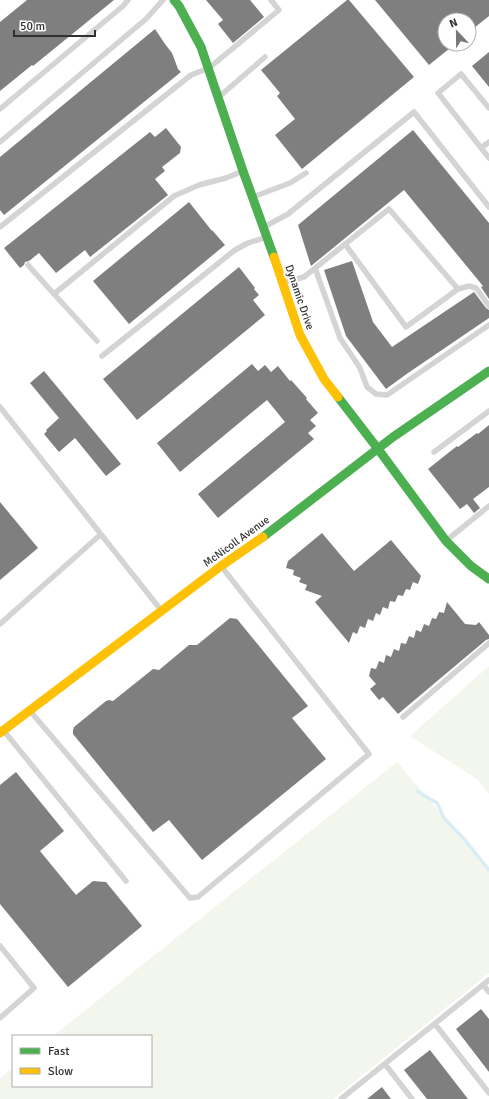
<svg xmlns="http://www.w3.org/2000/svg" width="489" height="1099" font-family="Signika,sans-serif">
	<rect width="100%" height="100%" fill="#fff"/>
	<!-- green -->
	<path fill="#f3f6ec" d="M 489,666 L 489,794 L 478,780 L 410,736 Z
		M 397,762 L 489,870 L 489,973 L 333,1099 L 0,1099 L 0,1078 L 13,1068 L 13,1086 L 151,1086 L 151,1036 L 53,1036 Z"/>
	<g fill="none" stroke-linecap="round" stroke-linejoin="round">
		<!-- stream -->
		<path stroke="#d8eef4" stroke-width="3.5" d="M 417,791 L 437,803 L 444,818 L 465,840 L 489,870"/>
	</g>
	<!-- building -->
	<path fill="#7f7f7f" d="M 27,0 L 114,0 L 33,66 L 32,65 L 0,91 L 0,22 Z
		M 206,0 L 250,0 L 264,17 L 233,43 L 218,24 L 223,20 Z
		M 347,0 L 349,0 L 414,77 L 302,169 L 275,135 L 295,119 L 277,96 L 280,93 L 261,70 Z
		M 375,0 L 489,0 L 489,16 L 469,32 L 469,20 L 445,20 L 445,44 L 455,44 L 429,65 Z
		M 155,29 L 165,44 L 172,53 L 178,69 L 181,72 L 4,215 L 0,210 L 0,157 Z
		M 489,52 L 489,87 L 472,66 Z
		M 166,128 L 181,147 L 180,153 L 162,167 L 165,171 L 155,179 L 168,195 L 90,257 L 85,250 L 56,273 L 39,253 L 29,261 L 25,262 L 24,265 L 20,268 L 4,248 L 150,132 L 155,137 Z
		M 413,130 L 489,223 L 489,299 L 481,287 L 483,286 L 404,190 L 311,266 L 298,225 Z
		M 189,202 L 212,231 L 212,230 L 225,245 L 129,324 L 93,281 Z
		M 352,261 L 373,322 L 392,347 L 474,292 L 486,308 L 489,310 L 489,318 L 408,373 L 386,389 L 346,336 L 324,270 Z
		M 239,267 L 255,288 L 254,289 L 259,295 L 253,300 L 265,315 L 137,420 L 103,379 Z
		M 252,364 L 258,371 L 265,365 L 271,372 L 278,366 L 290,381 L 291,380 L 307,398 L 306,399 L 318,413 L 310,420 L 316,426 L 308,433 L 314,439 L 218,518 L 198,494 L 285,422 L 267,400 L 180,472 L 157,443 Z
		M 44,371 L 121,464 L 106,476 L 75,438 L 59,452 L 44,434 L 47,431 L 46,430 L 59,418 L 30,383 Z
		M 489,425 L 489,487 L 473,499 L 480,508 L 474,513 L 467,504 L 460,509 L 428,469 L 457,446 L 458,447 L 477,433 L 478,434 Z
		M 0,502 L 38,548 L 0,580 Z
		M 322,533 L 354,571 L 391,540 L 421,576 L 418,584 L 413,582 L 410,590 L 406,589 L 403,596 L 398,595 L 395,602 L 390,601 L 388,609 L 383,607 L 380,615 L 376,613 L 373,621 L 368,619 L 365,628 L 360,626 L 357,634 L 353,632 L 349,643 L 315,602 L 322,596 L 305,590 L 307,585 L 299,582 L 301,578 L 293,575 L 294,570 L 286,568 L 288,561 Z
		M 447,602 L 465,624 L 476,625 L 479,622 L 489,635 L 489,639 L 486,640 L 398,714 L 383,697 L 379,700 L 370,689 L 376,684 L 369,676 L 371,668 L 376,669 L 379,661 L 384,663 L 386,655 L 391,657 L 394,649 L 399,651 L 401,643 L 406,644 L 409,636 L 414,638 L 416,630 L 421,632 L 424,624 L 429,626 L 432,618 L 436,619 L 439,612 L 444,613 Z
		M 230,618 L 237,619 L 308,706 L 292,718 L 326,759 L 202,860 L 169,820 L 153,832 L 73,734 L 73,730 L 74,727 L 106,701 L 109,700 L 113,701 L 153,669 L 159,670 L 189,645 L 197,645 Z
		M 16,772 L 64,831 L 40,851 L 76,895 L 93,881 L 106,882 L 142,926 L 68,987 L 0,904 L 0,785 Z
		M 481,1009 L 489,1019 L 489,1072 L 456,1029 Z
		M 430,1050 L 468,1099 L 427,1099 L 404,1070 Z
		M 382,1087 L 391,1099 L 367,1099 Z"/>
	<g fill="none" stroke-linecap="round" stroke-linejoin="round">
		<!-- lane -->
		<path stroke="#d4d4d4" stroke-width="5.5" d="M 220,96 L 265,57
			M 489,108 L 461,74 L 438,93 L 489,158
			M 0,109 L 123,6 L 128,0
			M 0,142 L 146,19 L 163,0
			M 481,148 L 489,142
			M 253,197 L 290,183 L 306,173
			M 0,227 L 191,75 L 209,68 L 279,10 L 271,0
			M 264,227 L 288,214 L 414,112 L 489,207
			M 345,244 L 406,327 L 458,289
			M 28,265 L 54,294
			M 315,268 L 340,338 L 360,368 L 367,387 L 376,394 L 387,395 L 489,325
			M 282,283 L 304,277 L 389,209 L 458,289 L 469,286 L 476,288 L 489,306
			M 97,341 L 54,294 L 174,196 L 199,185 L 226,178 L 243,171
			M 102,356 L 235,250 L 248,243 L 267,237
			M 0,407 L 161,610
			M 434,452 L 489,411
			M 447,540 L 489,506
			M 0,624 L 100,535
			M 30,711 L 190,898 L 198,897 L 369,754 L 221,566
			M 403,717 L 489,643
			M 4,731 L 126,881
			M 0,946 L 34,988 L 0,1018
			M 483,985 L 489,992
			M 435,1024 L 489,1093
			M 385,1064 L 412,1099
			M 341,1099 L 489,980"/>
		<!-- fast -->
		<path stroke="#4caf50" stroke-width="9" d="M 174,0 L 179,6 L 201,47 L 243,171 L 274,257
			M 338,397 L 378,449 L 446,541 L 471,566 L 489,579
			M 263,537 L 393,437 L 489,371"/>
		<!-- slow -->
		<path stroke="#ffc107" stroke-width="9" d="M 274,257 L 300,335 L 324,379 L 338,397
			M 0,733 L 221,566 L 263,537"/>
	</g>
	<g text-anchor="middle" stroke-width="4" stroke-linejoin="round" paint-order="stroke">
		<!-- street labels -->
		<g font-size="11" fill="#303030" stroke="#fff">
			<text transform="translate(300 297) rotate(71)" y="4">Dynamic Drive</text>
			<text transform="translate(236 541) rotate(-36)" y="4">McNicoll Avenue</text>
		</g>
	</g>
	<!-- legend -->
	<rect x="12" y="1035" width="140" height="52" fill="#ffffff" stroke="#acacac"/>
	<rect x="20" y="1048" width="20" height="6" fill="#4caf50" stroke="#acacac"/>
	<text x="48" y="1055" font-size="12" fill="#303030">Fast</text>
	<rect x="20" y="1068" width="20" height="6" fill="#ffc107" stroke="#acacac"/>
	<text x="48" y="1075" font-size="12" fill="#303030">Slow</text>
	<!-- north arrow -->
	<g transform="translate(457 32) rotate(338)"><circle r="19" fill="#ffffff" stroke="#acacac"/>
	<path d="M0-3L7 15L0 10L-7 15Z" fill="#787878"/>
	<text y="-6" font-size="11" font-weight="bold" text-anchor="middle" fill="#303030">N</text>
	</g>
	<!-- scale -->
	<path d="M14 30v6h81v-6" fill="none" stroke="#303030" stroke-width="2"/>
	<text x="20" y="30" font-size="12" fill="#303030" stroke="#ffffff" stroke-width="3" paint-order="stroke">50 m</text>
</svg>
